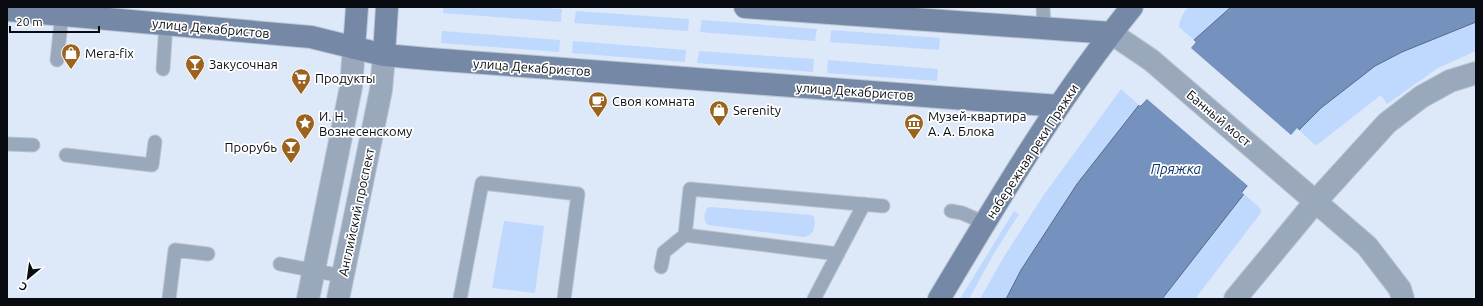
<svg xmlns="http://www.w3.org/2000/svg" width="1483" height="306" font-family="Ubuntu,sans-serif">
	<rect width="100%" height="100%" fill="#dde8f8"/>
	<!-- green -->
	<path fill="#bfd8fd" d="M 443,7 L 530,7 L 562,9 L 561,22 L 443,13 Z
		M 1189,7 L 1231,7 L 1194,40 L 1179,27 C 1180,19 1183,12 1189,7 Z
		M 576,11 L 689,19 L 688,31 L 574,23 Z
		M 702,20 L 817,29 L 815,41 L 700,32 Z
		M 1476,22 L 1476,51 L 1438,68 L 1387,104 L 1381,95 L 1317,145 L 1314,144 L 1299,130 L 1321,108 L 1375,66 L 1402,52 Z
		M 831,30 L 940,38 L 939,50 L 830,42 Z
		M 442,31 L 560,40 L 559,52 L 441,43 Z
		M 573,41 L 686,50 L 685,62 L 572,53 Z
		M 699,51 L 814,59 L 813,72 L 697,63 Z
		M 828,60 L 938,69 L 937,81 L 827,73 Z
		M 1121,89 L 1139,105 L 1077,184 L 1021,270 L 1006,299 L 980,299 L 1002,260 L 1043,196 Z
		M 1244,194 L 1259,207 L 1261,210 L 1260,214 L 1195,299 L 1162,299 Z
		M 710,207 L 811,215 L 814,217 C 816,226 814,236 804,237 L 708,225 C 703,221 704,213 707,208 Z
		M 1014,211 L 1019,214 L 993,255 L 969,299 L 960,299 Z
		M 504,221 L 544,226 L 535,293 L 492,288 Z"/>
	<!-- water -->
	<path fill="#7492bd" stroke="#546a89" d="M 1231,7 L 1476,7 L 1476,22 L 1402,52 L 1375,66 L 1321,108 L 1299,130 L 1297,129 L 1242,192 L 1244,194 L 1162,299 L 1006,299 L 1021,270 L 1077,184 L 1139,105 L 1141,106 L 1196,42 L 1194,40 Z"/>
	<!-- pier -->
	<path fill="#dde8f8" d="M 1192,39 L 1196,42 L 1191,48 L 1291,135 L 1297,128 L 1300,131 L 1297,131 L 1245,192 L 1245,195 L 1242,193 L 1248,186 L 1147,99 L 1140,106 L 1137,103 L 1140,103 L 1193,42 Z"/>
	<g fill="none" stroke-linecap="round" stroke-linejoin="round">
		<!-- lane casing -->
		<g stroke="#bbc5d3" stroke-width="15">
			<path id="lane" d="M 1043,7 L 1044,28
				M 57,60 L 62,14
				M 163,69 L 166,24
				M 7,144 L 33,145
				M 66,155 L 152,165 L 155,142
				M 951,211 L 962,213 L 985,223
				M 685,235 L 838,254
				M 280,264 L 342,276
				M 661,267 L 664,252 L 685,235 L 690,189 L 883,206
				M 169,299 L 175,250 L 208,254
				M 460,299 L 482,183 L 578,194 L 564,299
				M 814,299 L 864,204"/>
		</g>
		<!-- street casing -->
		<g stroke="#bbc5d3" stroke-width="24">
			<path id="street" d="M 1111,33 L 1151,60 L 1367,246 L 1400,289 L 1403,299
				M 308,299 L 351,87 L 354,48
				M 338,299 L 381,90 L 384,55
				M 1235,299 L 1316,201 L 1387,123 L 1421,97 L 1450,81 L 1476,73"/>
		</g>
		<!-- secondary casing -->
		<g stroke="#bbc5d3" stroke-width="24">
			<path id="secondary" d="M 745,7 L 1111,33
				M 7,10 L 311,37 L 384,55 L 429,59 L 1059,106
				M 354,48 L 357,7
				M 384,55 L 387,7
				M 939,299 C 999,199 1058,98 1132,7"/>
		</g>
		<!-- lane -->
		<use href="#lane" stroke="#9aa8bc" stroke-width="13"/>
		<!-- street -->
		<use href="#street" stroke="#9aa8bc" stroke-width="22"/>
		<!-- secondary -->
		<use href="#secondary" stroke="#7589a6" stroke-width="22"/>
	</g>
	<!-- icons -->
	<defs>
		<g id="shop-pin" transform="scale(1)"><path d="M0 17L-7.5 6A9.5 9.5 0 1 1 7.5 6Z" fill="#9b631e" stroke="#fff"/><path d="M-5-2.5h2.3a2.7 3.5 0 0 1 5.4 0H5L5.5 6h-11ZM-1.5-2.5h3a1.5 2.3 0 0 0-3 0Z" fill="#fff"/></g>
		<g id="bar-pin" transform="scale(1)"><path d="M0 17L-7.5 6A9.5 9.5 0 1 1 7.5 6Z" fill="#9b631e" stroke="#fff"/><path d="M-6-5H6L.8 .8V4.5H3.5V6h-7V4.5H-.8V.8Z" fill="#fff"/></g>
		<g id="supermarket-pin" transform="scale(1)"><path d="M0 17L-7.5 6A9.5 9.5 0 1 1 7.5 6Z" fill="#9b631e" stroke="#fff"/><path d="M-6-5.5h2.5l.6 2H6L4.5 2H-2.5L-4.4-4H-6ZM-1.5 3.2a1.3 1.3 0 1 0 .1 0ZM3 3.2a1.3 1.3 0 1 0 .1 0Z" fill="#fff"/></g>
		<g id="cafe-pin" transform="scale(1)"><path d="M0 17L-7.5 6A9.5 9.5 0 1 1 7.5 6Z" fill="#9b631e" stroke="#fff"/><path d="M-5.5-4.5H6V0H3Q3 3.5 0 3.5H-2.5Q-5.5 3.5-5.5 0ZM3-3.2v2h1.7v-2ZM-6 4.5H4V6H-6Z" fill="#fff"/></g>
		<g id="sight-pin" transform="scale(1)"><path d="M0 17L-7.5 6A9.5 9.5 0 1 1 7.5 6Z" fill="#9b631e" stroke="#fff"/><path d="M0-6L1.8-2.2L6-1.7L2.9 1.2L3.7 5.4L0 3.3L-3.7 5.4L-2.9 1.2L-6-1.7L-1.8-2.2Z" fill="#fff"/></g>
		<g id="museum-pin" transform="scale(1)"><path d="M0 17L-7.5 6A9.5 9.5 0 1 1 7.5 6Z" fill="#9b631e" stroke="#fff"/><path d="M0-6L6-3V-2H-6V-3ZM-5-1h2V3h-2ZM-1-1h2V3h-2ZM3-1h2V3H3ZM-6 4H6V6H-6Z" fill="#fff"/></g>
	</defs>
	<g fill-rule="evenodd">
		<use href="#shop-pin" x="71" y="53"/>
		<use href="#bar-pin" x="195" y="64"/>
		<use href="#supermarket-pin" x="301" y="78"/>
		<use href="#cafe-pin" x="598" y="101"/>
		<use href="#shop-pin" x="719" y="110"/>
		<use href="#sight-pin" x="305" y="123"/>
		<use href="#museum-pin" x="914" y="123"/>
		<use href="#bar-pin" x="291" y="147"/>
	</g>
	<g text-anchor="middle" stroke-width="3.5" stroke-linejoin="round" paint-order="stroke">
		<!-- street labels -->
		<g font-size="13" fill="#080c11" stroke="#fff">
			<text transform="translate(211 28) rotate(5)" y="5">улица Декабристов</text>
			<text transform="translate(532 67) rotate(4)" y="5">улица Декабристов</text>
			<text transform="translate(855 91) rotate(4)" y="5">улица Декабристов</text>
			<text transform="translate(1219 118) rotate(40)" y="5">Банный мост</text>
			<text transform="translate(1032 151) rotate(-57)" y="5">набережная реки Пряжки</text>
			<text transform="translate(356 212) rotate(-78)" y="5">Английский проспект</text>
		</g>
		<!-- poi labels -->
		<g font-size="13" fill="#080c11" stroke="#fff" text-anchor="start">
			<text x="85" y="58">Мега-fix</text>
			<text x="209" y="69">Закусочная</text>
			<text x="315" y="83">Продукты</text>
			<text x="612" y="106">Своя комната</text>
			<text x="733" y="115">Serenity</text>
			<text x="319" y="121">И. Н.<tspan x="319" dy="15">Вознесенскому</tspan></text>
			<text x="928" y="121">Музей-квартира<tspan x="928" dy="15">А. А. Блока</tspan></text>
			<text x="277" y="152" text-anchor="end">Прорубь</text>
		</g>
		<!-- water labels -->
		<g font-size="14" font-style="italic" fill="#0e356b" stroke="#fff">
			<text x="1176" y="174">Пряжка</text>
		</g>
	</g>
	<!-- border -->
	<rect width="1483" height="306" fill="none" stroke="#080c11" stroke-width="16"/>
	<!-- north arrow -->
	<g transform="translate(28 278) rotate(209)" stroke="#ffffff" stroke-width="3" paint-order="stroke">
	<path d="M0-3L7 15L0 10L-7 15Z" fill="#080c11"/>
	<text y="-6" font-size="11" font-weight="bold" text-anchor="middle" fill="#080c11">С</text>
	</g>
	<!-- scale -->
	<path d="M10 26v6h89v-6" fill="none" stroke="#080c11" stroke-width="2"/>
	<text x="16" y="26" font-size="12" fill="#080c11" stroke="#ffffff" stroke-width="3" paint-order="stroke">20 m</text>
</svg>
